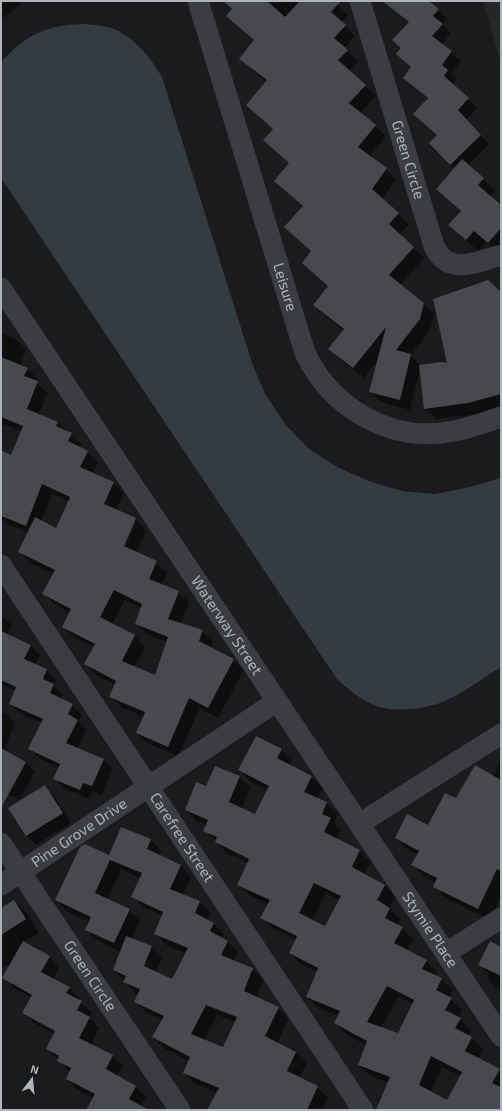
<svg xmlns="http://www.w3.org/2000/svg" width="502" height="1111" font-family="'Exo 2',sans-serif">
	<rect width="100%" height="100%" fill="#1b1b1d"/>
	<!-- built -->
	<path fill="#27272a" d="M 483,1 L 501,1 L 501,64 Z"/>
	<!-- water -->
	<path fill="#343c42" d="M 83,24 C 93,25 104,25 114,29 C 135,38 151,58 162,77 L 252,363 L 265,394 L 285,424 L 309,449 L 339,468 L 371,482 L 403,491 L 435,494 L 470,487 L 501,478 L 501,667 C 484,677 467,691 449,699 C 440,704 430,706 420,708 C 382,714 364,704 337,679 L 1,178 L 1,63 C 4,58 8,55 12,51 C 33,31 54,25 83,24 Z"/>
	<!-- shadow -->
	<path fill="#0007" fill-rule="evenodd" d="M 1,1 L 26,1 L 1,19 Z
		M 222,1 L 334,1 L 348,15 L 341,22 L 355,36 L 344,48 L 358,61 L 349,71 L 376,96 L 360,113 L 386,136 L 369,157 L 386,169 L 396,179 L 382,199 L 409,224 L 399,235 L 424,258 L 400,285 L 424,303 L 434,314 L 430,330 L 411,355 L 421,366 L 448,365 L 501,294 L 501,408 L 479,414 L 436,419 L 425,408 L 420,369 L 410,410 L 381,402 L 370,392 L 378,360 L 364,378 L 340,359 L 329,349 L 344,331 L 325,316 L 314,305 L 329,286 L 303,263 L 312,252 L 286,227 L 304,207 L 275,181 L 290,164 L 264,140 L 274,129 L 247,105 L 267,82 L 251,69 L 240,59 L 254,40 L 238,26 L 233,10 Z
		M 383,1 L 433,1 L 431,4 L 447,19 L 443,25 L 451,33 L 442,44 L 461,61 L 451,74 L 457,79 L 452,85 L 477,108 L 466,120 L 489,144 L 468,165 L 495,190 L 489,197 L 501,207 L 500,254 L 486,242 L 478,251 L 450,225 L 461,211 L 437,189 L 455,168 L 430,143 L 438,136 L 424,123 L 428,99 L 404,78 L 412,68 L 397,54 L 402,48 L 409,23 Z
		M 1,333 L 16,339 L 26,349 L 20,366 L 27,369 L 38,379 L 36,382 L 47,393 L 39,415 L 58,422 L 81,444 L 80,448 L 87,452 L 98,462 L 92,474 L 113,483 L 124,493 L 116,510 L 136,519 L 146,530 L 136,553 L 156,562 L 167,573 L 161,585 L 178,592 L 189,602 L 180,624 L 202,631 L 213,642 L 211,648 L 233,660 L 244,670 L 218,718 L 200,708 L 178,756 L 147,743 L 137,733 L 144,717 L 121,707 L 111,697 L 116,685 L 96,675 L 86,664 L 95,647 L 74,637 L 64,626 L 71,613 L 54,604 L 44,594 L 54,574 L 30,563 L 19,552 L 29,533 L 7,524 L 1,518 L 1,451 L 11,456 L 22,431 L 3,424 L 1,429 ZM 52,493 L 69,502 L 57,529 L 41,522 ZM 134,522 L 136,522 L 123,551 L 121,550 ZM 125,600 L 142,608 L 136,623 L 146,634 L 167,642 L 156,676 L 134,667 L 145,647 L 135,636 L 112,624 Z
		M 1,615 L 12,625 L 7,635 L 31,646 L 40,655 L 35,665 L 46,670 L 56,680 L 53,685 L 62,694 L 60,699 L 72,705 L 82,715 L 78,721 L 87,730 L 77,748 L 103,760 L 113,769 L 102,795 L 93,791 L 89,799 L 64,788 L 55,778 L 59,768 L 39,758 L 29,748 L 42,723 L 19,713 L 10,704 L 16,691 L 1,684 Z
		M 1,712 L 6,714 L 15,723 L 4,750 L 26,762 L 35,772 L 20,800 L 1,790 Z
		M 281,750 L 292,761 L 290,766 L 312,777 L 323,788 L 317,799 L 326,803 L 338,814 L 334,823 L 341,830 L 337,840 L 359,851 L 371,862 L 364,875 L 385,886 L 396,897 L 389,908 L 401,920 L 397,926 L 402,928 L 413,939 L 407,951 L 426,961 L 437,972 L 435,976 L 441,979 L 452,990 L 449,997 L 462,1010 L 458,1018 L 471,1030 L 468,1036 L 472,1038 L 483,1049 L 478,1059 L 501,1072 L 501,1110 L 392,1110 L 388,1082 L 370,1076 L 359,1065 L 366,1045 L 346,1034 L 335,1023 L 339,1016 L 318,1008 L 307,997 L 318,972 L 301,964 L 290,953 L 296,940 L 273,928 L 262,917 L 268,904 L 249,895 L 238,884 L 248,863 L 227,853 L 205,831 L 207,825 L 197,821 L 186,810 L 206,788 L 239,777 L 250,788 L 242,809 L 255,816 L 268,790 L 250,781 L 239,770 ZM 326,893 L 340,900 L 325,927 L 312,920 ZM 439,982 L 441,982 L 435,995 L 433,994 ZM 398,996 L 413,1004 L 398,1034 L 381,1028 ZM 442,1067 L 461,1076 L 448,1101 L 431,1092 Z
		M 501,762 L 501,897 L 490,920 L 446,898 L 434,886 L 436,883 L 424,877 L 413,865 L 418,855 L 408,850 L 396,838 L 429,827 L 456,800 L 493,777 Z
		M 45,787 L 54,796 L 71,823 L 36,845 L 27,836 L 9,808 Z
		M 122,828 L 151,840 L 161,851 L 159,856 L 181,866 L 191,877 L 183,895 L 199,902 L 210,912 L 207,920 L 214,924 L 224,934 L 222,939 L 228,942 L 238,952 L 234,961 L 252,969 L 263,980 L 256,998 L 278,1008 L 289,1019 L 277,1043 L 296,1053 L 307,1063 L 299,1078 L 317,1087 L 328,1098 L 323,1108 L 328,1110 L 209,1110 L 218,1093 L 195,1083 L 184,1073 L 189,1061 L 164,1048 L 153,1037 L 162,1020 L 146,1012 L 135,1001 L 138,994 L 135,993 L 114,970 L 121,952 L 97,940 L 86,930 L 90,922 L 67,911 L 56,900 L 110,857 ZM 121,870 L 140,878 L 132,896 L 143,907 L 163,916 L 156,934 L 166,945 L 186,953 L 172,981 L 156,972 L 162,957 L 151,946 L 131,939 L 140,921 L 129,910 L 107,900 ZM 217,1015 L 236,1022 L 223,1048 L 204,1040 Z
		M 14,901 L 27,914 L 39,933 L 23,942 L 49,957 L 59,967 L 53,979 L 69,988 L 79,998 L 78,1000 L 92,1012 L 89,1018 L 99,1028 L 91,1045 L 112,1056 L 123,1066 L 117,1076 L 136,1087 L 146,1097 L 140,1106 L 147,1110 L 87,1110 L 94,1098 L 77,1089 L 67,1079 L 70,1072 L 47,1049 L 54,1034 L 34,1023 L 24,1013 L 32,998 L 14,988 L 4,977 L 12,962 L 1,969 L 1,909 Z
		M 501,948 L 501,992 L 487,979 L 489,975 L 479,964 Z"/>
	<!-- building -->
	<path fill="#48494d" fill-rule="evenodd" d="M 223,1 L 267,1 L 285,17 L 300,1 L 341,1 L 331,12 L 346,25 L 334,38 L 348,50 L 338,60 L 366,85 L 349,103 L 376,125 L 358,147 L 387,168 L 372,189 L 399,213 L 389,224 L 414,247 L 389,275 L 424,303 L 420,319 L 396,350 L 411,354 L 400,400 L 369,392 L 386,327 L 353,368 L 328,349 L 344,329 L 313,305 L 328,286 L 302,263 L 311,251 L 284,227 L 303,206 L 274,181 L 289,163 L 263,140 L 273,129 L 246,105 L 267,80 L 239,59 L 254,40 L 226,16 L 232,9 Z
		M 382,1 L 429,1 L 439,9 L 433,16 L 443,24 L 432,36 L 452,51 L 442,65 L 448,70 L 444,76 L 469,98 L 458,110 L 481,135 L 450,165 L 429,143 L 437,135 L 413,114 L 428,98 L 403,78 L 411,67 L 396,54 L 401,48 L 392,40 L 409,22 Z
		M 462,159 L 484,178 L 478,185 L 501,205 L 501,228 L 488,243 L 474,231 L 466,240 L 448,225 L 461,211 L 436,189 Z
		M 488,280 L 501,292 L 501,394 L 468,403 L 424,409 L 419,365 L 442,362 L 447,363 L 433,299 Z
		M 1,357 L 28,368 L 24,376 L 38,381 L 27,409 L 58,422 L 56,426 L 72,433 L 68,441 L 88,451 L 80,467 L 114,482 L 104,504 L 136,518 L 124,546 L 157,561 L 149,579 L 179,591 L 168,619 L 203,630 L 199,641 L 234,659 L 208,708 L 189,698 L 168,747 L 136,733 L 145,712 L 109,697 L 116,681 L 84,664 L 95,644 L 62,627 L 71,609 L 42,594 L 55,570 L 18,552 L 35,517 L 56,528 L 70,497 L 42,484 L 26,526 L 1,516 L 1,450 L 11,455 L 23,426 L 1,417 ZM 114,590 L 142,604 L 135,624 L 168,637 L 155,675 L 122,661 L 135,635 L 100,617 Z
		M 1,631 L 31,645 L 24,659 L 47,669 L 43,679 L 54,684 L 50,693 L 73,704 L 68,714 L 78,720 L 66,743 L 104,759 L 92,786 L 83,783 L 80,790 L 53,779 L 60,764 L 28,749 L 43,719 L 9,704 L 16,687 L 1,680 Z
		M 256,736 L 282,749 L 277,758 L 312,776 L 304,792 L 327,802 L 322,814 L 331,818 L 324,832 L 360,850 L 352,867 L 385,885 L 377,900 L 390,908 L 385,918 L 403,927 L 394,943 L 427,960 L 422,969 L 442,978 L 436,990 L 452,998 L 445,1010 L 461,1018 L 455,1028 L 472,1037 L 465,1051 L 500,1069 L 492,1083 L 501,1087 L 501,1110 L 376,1110 L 390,1077 L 358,1065 L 367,1041 L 334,1023 L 340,1011 L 306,997 L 318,968 L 289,953 L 297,936 L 260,918 L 270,900 L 237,885 L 249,859 L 215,842 L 217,837 L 203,831 L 208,820 L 185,810 L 196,782 L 206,786 L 215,766 L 240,776 L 229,802 L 255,814 L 269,786 L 238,770 ZM 314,883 L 341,896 L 325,926 L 299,913 ZM 387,986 L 414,1000 L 398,1033 L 367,1022 ZM 431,1056 L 462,1072 L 447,1100 L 419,1085 Z
		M 1,748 L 26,762 L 1,808 Z
		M 475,765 L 501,780 L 501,871 L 497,869 L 478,909 L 433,887 L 437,878 L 411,865 L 419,851 L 395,838 L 407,814 L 428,825 L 445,793 L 456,798 Z
		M 45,785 L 63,813 L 26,836 L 8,808 Z
		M 121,827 L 151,839 L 147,849 L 181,865 L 170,889 L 200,901 L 195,913 L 214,923 L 210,931 L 228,941 L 221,955 L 253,968 L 244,991 L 279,1007 L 265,1036 L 296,1052 L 287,1071 L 318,1086 L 307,1110 L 207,1110 L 219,1088 L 183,1073 L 190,1057 L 152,1037 L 164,1016 L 134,1002 L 140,989 L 123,982 L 126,976 L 113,970 L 126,936 L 152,946 L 144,966 L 172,979 L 188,948 L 154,934 L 163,912 L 131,897 L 142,873 L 110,860 L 95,893 L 130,909 L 114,943 L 85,930 L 91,917 L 55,900 L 80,847 L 85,844 L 109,855 ZM 206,1005 L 237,1017 L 223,1047 L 191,1034 Z
		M 14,900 L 26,919 L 1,935 L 1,908 Z
		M 23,941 L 50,956 L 41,972 L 70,987 L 66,993 L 82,1001 L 77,1010 L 90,1017 L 79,1038 L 113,1055 L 106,1069 L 136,1086 L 129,1099 L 149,1110 L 86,1110 L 95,1094 L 66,1079 L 71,1068 L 57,1061 L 59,1056 L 46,1049 L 55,1031 L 22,1013 L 32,995 L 2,978 Z
		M 490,941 L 501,947 L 501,976 L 478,965 Z"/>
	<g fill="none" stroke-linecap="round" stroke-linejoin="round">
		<!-- minor -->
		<g stroke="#3c3d42" stroke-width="21">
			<path id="s1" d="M 198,1 L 305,353 C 332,409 392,444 454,431 C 470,428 486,422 501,417"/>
			<path id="s2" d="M 360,1 L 434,246 C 449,277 476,262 501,255"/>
			<path id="s3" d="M 1,288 L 501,1036"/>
			<path id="s4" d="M 1,565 L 363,1110"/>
			<path d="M 359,824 L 501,734"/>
			<path id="s5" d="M 1,843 L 180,1110"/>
			<path id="s6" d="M 1,885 L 277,701"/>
			<path d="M 446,953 L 501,918"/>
		</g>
	</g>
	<g text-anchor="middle" stroke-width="3" stroke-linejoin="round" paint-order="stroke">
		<!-- street labels -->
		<g font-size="15" fill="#afb3bb" stroke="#161618">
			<text dy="5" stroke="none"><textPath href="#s2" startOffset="166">Green Circle</textPath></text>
			<text dy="5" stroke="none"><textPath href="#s1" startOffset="299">Leisure</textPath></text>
			<text dy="5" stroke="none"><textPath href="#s3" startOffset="406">Waterway Street</textPath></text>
			<text dy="5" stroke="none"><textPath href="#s6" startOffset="94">Pine Grove Drive</textPath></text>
			<text dy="5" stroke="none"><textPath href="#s4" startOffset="327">Carefree Street</textPath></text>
			<text dy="5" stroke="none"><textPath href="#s3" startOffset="772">Stymie Place</textPath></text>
			<text dy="5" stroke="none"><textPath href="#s5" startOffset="160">Green Circle</textPath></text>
		</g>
	</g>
	<!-- border -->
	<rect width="502" height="1111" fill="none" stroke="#afb3bb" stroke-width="4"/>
	<!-- north arrow -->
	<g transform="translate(32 1079) rotate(16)" stroke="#161618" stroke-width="3" paint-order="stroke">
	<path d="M0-3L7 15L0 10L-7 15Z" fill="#afb3bb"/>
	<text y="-6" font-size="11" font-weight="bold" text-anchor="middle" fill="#afb3bb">N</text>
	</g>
</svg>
